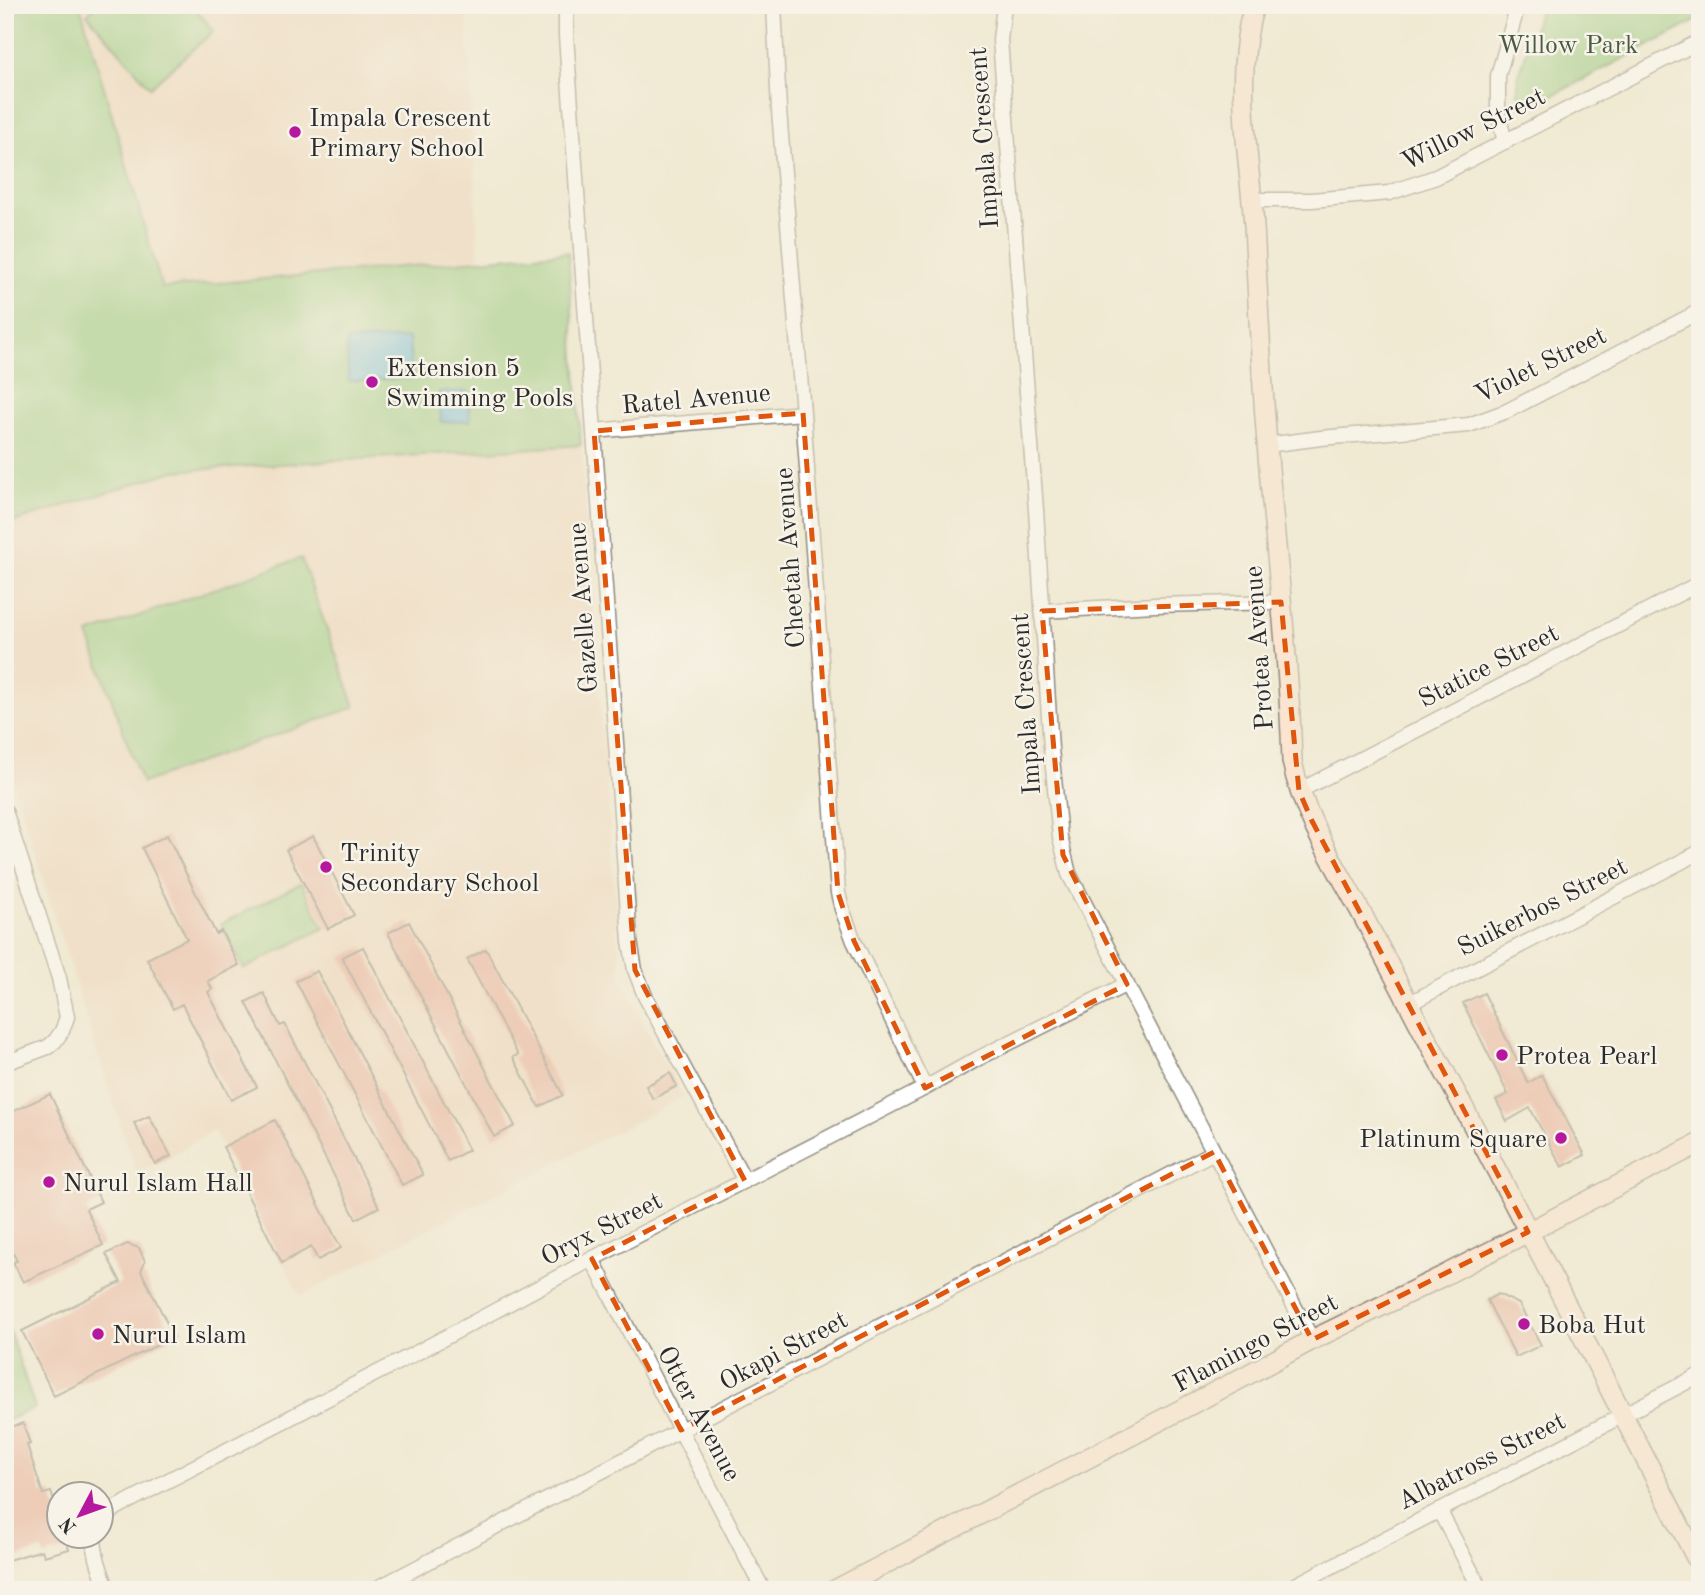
<svg xmlns="http://www.w3.org/2000/svg" width="1705" height="1595" font-family="'Old Standard TT',serif">
	<rect width="100%" height="100%" fill="#f7f3e8"/>
	<filter id="ink" filterUnits="userSpaceOnUse"><feTurbulence type="fractalNoise" baseFrequency=".0143" numOctaves="2"/><feDisplacementMap in="SourceGraphic" scale="14" xChannelSelector="R" yChannelSelector="G"/><feConvolveMatrix kernelMatrix="1 2 1 2 8 2 1 2 1" color-interpolation-filters="sRGB"/></filter>
	<filter id="wash" filterUnits="userSpaceOnUse"><feTurbulence type="fractalNoise" baseFrequency=".00686" numOctaves="4" result="noise"/><feDisplacementMap in="SourceGraphic" scale="28" xChannelSelector="R" yChannelSelector="G"/><feGaussianBlur stdDeviation="1.57" result="paint"/><feColorMatrix in="noise" values="0 0 0 0 0 0 0 0 0 0 0 0 0 0 0 0 0 1.4 0 .05"/><feComposite in="paint" operator="in"/></filter>
	<g filter="url(#wash)">
		<rect width="100%" height="100%" fill="#f0ead3"/>
		<!-- built -->
		<path fill="#f0d6bc" d="M 80,5 L 466,5 L 479,260 L 162,288 Z
			M 581,445 L 621,978 L 643,1023 L 683,1097 L 300,1296 L 223,1147 L 213,1130 L 171,1156 L 136,1172 L 96,1050 L 5,756 L 5,525 L 174,471 Z"/>
		<!-- green -->
		<path fill="#93ca7d" stroke="#5f7a54" stroke-width="2" d="M 5,5 L 80,5 L 162,288 L 568,252 L 581,445 L 174,471 L 5,525 Z
			M 97,5 L 192,5 L 214,31 L 150,87 L 87,14 Z
			M 1541,5 L 1700,5 L 1700,19 L 1536,104 L 1518,94 L 1518,78 Z
			M 301,558 L 355,707 L 142,783 L 88,634 Z
			M 301,883 L 324,928 L 244,969 L 221,924 Z
			M 5,1318 L 35,1408 L 5,1421 Z"/>
		<!-- water -->
		<path fill="#5db6da" stroke="#447082" stroke-width="2" d="M 409,338 L 412,378 L 349,381 L 346,341 Z
			M 468,391 L 470,421 L 441,422 L 439,392 Z"/>
		<g id="blocks">
			<!-- building -->
			<path fill="#eaaa97" d="M 167,835 L 216,934 L 221,931 L 239,965 L 208,981 L 212,989 L 208,992 L 257,1087 L 231,1100 L 182,1004 L 173,1009 L 147,959 L 187,939 L 142,848 Z
				M 313,836 L 354,915 L 328,929 L 286,850 Z
				M 409,922 L 515,1126 L 494,1137 L 388,933 Z
				M 363,947 L 469,1150 L 448,1161 L 342,957 Z
				M 486,949 L 563,1095 L 539,1107 L 513,1057 L 518,1055 L 467,959 Z
				M 317,971 L 423,1175 L 402,1185 L 296,981 Z
				M 264,993 L 280,1026 L 285,1024 L 379,1207 L 356,1219 L 246,1002 Z
				M 1484,993 L 1528,1083 L 1542,1075 L 1585,1155 L 1562,1167 L 1530,1108 L 1507,1121 L 1496,1100 L 1508,1094 L 1463,1003 Z
				M 670,1073 L 677,1086 L 653,1099 L 646,1086 Z
				M 50,1094 L 101,1202 L 86,1209 L 103,1245 L 23,1282 L 13,1262 L 17,1261 L 5,1237 L 5,1115 Z
				M 149,1116 L 171,1156 L 155,1164 L 134,1123 Z
				M 275,1120 L 341,1248 L 318,1260 L 311,1247 L 282,1263 L 223,1147 Z
				M 127,1244 L 139,1248 L 145,1261 L 141,1271 L 174,1337 L 54,1396 L 22,1331 L 121,1282 L 106,1254 Z
				M 1498,1294 L 1519,1304 L 1541,1345 L 1516,1357 L 1487,1300 Z
				M 23,1423 L 30,1444 L 27,1445 L 43,1494 L 51,1492 L 60,1519 L 60,1536 L 64,1536 L 69,1549 L 44,1556 L 42,1550 L 5,1561 L 5,1429 Z"/>
		</g>
	</g>
	<g filter="url(#ink)">
		<use href="#blocks" fill-opacity="0" stroke="#8e8a7f" stroke-width="2"/>
		<g fill="none" stroke-linecap="round" stroke-linejoin="round">
			<!-- street casing -->
			<g stroke="#8e8a7f" stroke-width="17">
				<path id="street" d="M 566,5 L 566,36 L 630,941 L 635,970 L 645,996 L 745,1181
					M 774,5 L 779,110 L 803,413 L 838,893 L 842,909 L 854,941 L 925,1088
					M 1004,5 L 1000,40 L 1036,510 L 1051,749 L 1060,837 L 1069,874 L 1312,1340
					M 1505,142 L 1498,114 L 1498,76 L 1518,5
					M 1252,200 L 1312,200 L 1389,193 L 1436,177 L 1700,41
					M 594,431 L 803,413
					M 1267,445 L 1321,438 L 1469,425 L 1507,411 L 1700,311
					M 1042,611 L 1155,605 L 1281,602
					M 1299,791 L 1700,583
					M 5,811 L 59,978 L 67,1017 L 62,1031 L 55,1041 L 48,1047 L 5,1063
					M 1408,1004 L 1700,852
					M 592,1259 L 763,1590
					M 1439,1510 L 1481,1590
					M 102,1520 L 116,1508 L 163,1483 L 416,1353 L 592,1259 L 925,1088 L 979,1058 L 1127,984
					M 94,1536 C 94,1554 101,1572 108,1590
					M 374,1590 L 1214,1152
					M 1286,1590 L 1700,1375"/>
			</g>
			<!-- secondary casing -->
			<g stroke="#8e8a7f" stroke-width="22">
				<path id="secondary" d="M 1254,5 C 1233,77 1249,153 1254,226 C 1258,299 1261,371 1267,443 C 1275,549 1289,655 1292,761 C 1303,818 1337,867 1364,918 C 1388,963 1411,1009 1435,1054 C 1526,1223 1612,1395 1700,1565
					M 835,1590 L 1236,1381 L 1312,1340 L 1441,1277 L 1700,1143"/>
			</g>
			<!-- street -->
			<use href="#street" stroke="#fff" stroke-width="14"/>
			<!-- secondary -->
			<use href="#secondary" stroke="#fce5d0" stroke-width="19"/>
		</g>
	</g>
	<!-- marked area -->
	<path d="M0 0H1705V1595H0ZM 803,413 L 838,893 L 854,941 L 925,1088 L 1127,984 L 1063,855 L 1042,611 L 1281,602 L 1299,791 L 1312,821 L 1528,1232 L 1312,1340 L 1214,1152 L 681,1430 L 592,1259 L 745,1181 L 635,970 L 594,431 Z" fill="#f0ead3" fill-opacity=".55" fill-rule="evenodd"/>
	<path fill="none" stroke="#df570e" stroke-width="5" stroke-dasharray="14 9" stroke-linejoin="round" d="M 803,413 L 838,893 L 854,941 L 925,1088 L 1127,984 L 1063,855 L 1042,611 L 1281,602 L 1299,791 L 1312,821 L 1528,1232 L 1312,1340 L 1214,1152 L 681,1430 L 592,1259 L 745,1181 L 635,970 L 594,431 Z"/>
	<!-- markers -->
	<g fill="#b5179e" stroke="#f7f3e8" stroke-width="2.5">
		<circle cx="295" cy="132" r="7"/>
		<circle cx="372" cy="382" r="7"/>
		<circle cx="326" cy="867" r="7"/>
		<circle cx="1502" cy="1055" r="7"/>
		<circle cx="1561" cy="1138" r="7"/>
		<circle cx="49" cy="1182" r="7"/>
		<circle cx="1524" cy="1324" r="7"/>
		<circle cx="98" cy="1334" r="7"/>
	</g>
	<g text-anchor="middle" stroke-width="5" stroke-linejoin="round" paint-order="stroke">
		<!-- park labels -->
		<g font-size="26" fill="#4a5b44" stroke="#f7f3e8">
			<text x="1568" y="53">Willow Park</text>
		</g>
		<!-- poi labels -->
		<g font-size="26" fill="#2b2b2b" stroke="#f7f3e8" text-anchor="start">
			<text x="309" y="126">Impala Crescent<tspan x="309" dy="30">Primary School</tspan></text>
			<text x="386" y="376">Extension 5<tspan x="386" dy="30">Swimming Pools</tspan></text>
			<text x="340" y="861">Trinity<tspan x="340" dy="30">Secondary School</tspan></text>
			<text x="1516" y="1064">Protea Pearl</text>
			<text x="1547" y="1147" text-anchor="end">Platinum Square</text>
			<text x="63" y="1191">Nurul Islam Hall</text>
			<text x="1538" y="1333">Boba Hut</text>
			<text x="112" y="1343">Nurul Islam</text>
		</g>
		<!-- street labels -->
		<g font-size="26" fill="#2b2b2b" stroke="#f7f3e8">
			<text transform="translate(1473 128) rotate(-26)" y="9">Willow Street</text>
			<text transform="translate(983 138) rotate(-94)" y="9">Impala Crescent</text>
			<text transform="translate(1540 364) rotate(-26)" y="9">Violet Street</text>
			<text transform="translate(696 398) rotate(-5)" y="9">Ratel Avenue</text>
			<text transform="translate(789 558) rotate(-94)" y="9">Cheetah Avenue</text>
			<text transform="translate(582 608) rotate(-94)" y="9">Gazelle Avenue</text>
			<text transform="translate(1258 648) rotate(-94)" y="9">Protea Avenue</text>
			<text transform="translate(1488 665) rotate(-27)" y="9">Statice Street</text>
			<text transform="translate(1025 704) rotate(-94)" y="9">Impala Crescent</text>
			<text transform="translate(1542 906) rotate(-27)" y="9">Suikerbos Street</text>
			<text transform="translate(601 1228) rotate(-27)" y="9">Oryx Street</text>
			<text transform="translate(1255 1342) rotate(-28)" y="9">Flamingo Street</text>
			<text transform="translate(783 1350) rotate(-28)" y="9">Okapi Street</text>
			<text transform="translate(700 1413) rotate(62)" y="9">Otter Avenue</text>
			<text transform="translate(1481 1460) rotate(-27)" y="9">Albatross Street</text>
		</g>
	</g>
	<!-- margin -->
	<rect width="1705" height="1595" fill="none" stroke="#f7f3e8" stroke-width="28"/>
	<!-- north arrow -->
	<g transform="translate(80 1515) rotate(229)"><circle r="33" fill="#f7f3e8" stroke="#a5a39c" stroke-width="2"/>
	<path d="M0-5L12 26L0 18L-12 26Z" fill="#b5179e"/>
	<text y="-10" font-size="19" font-weight="bold" text-anchor="middle" fill="#2b2b2b">N</text>
	</g>
</svg>
